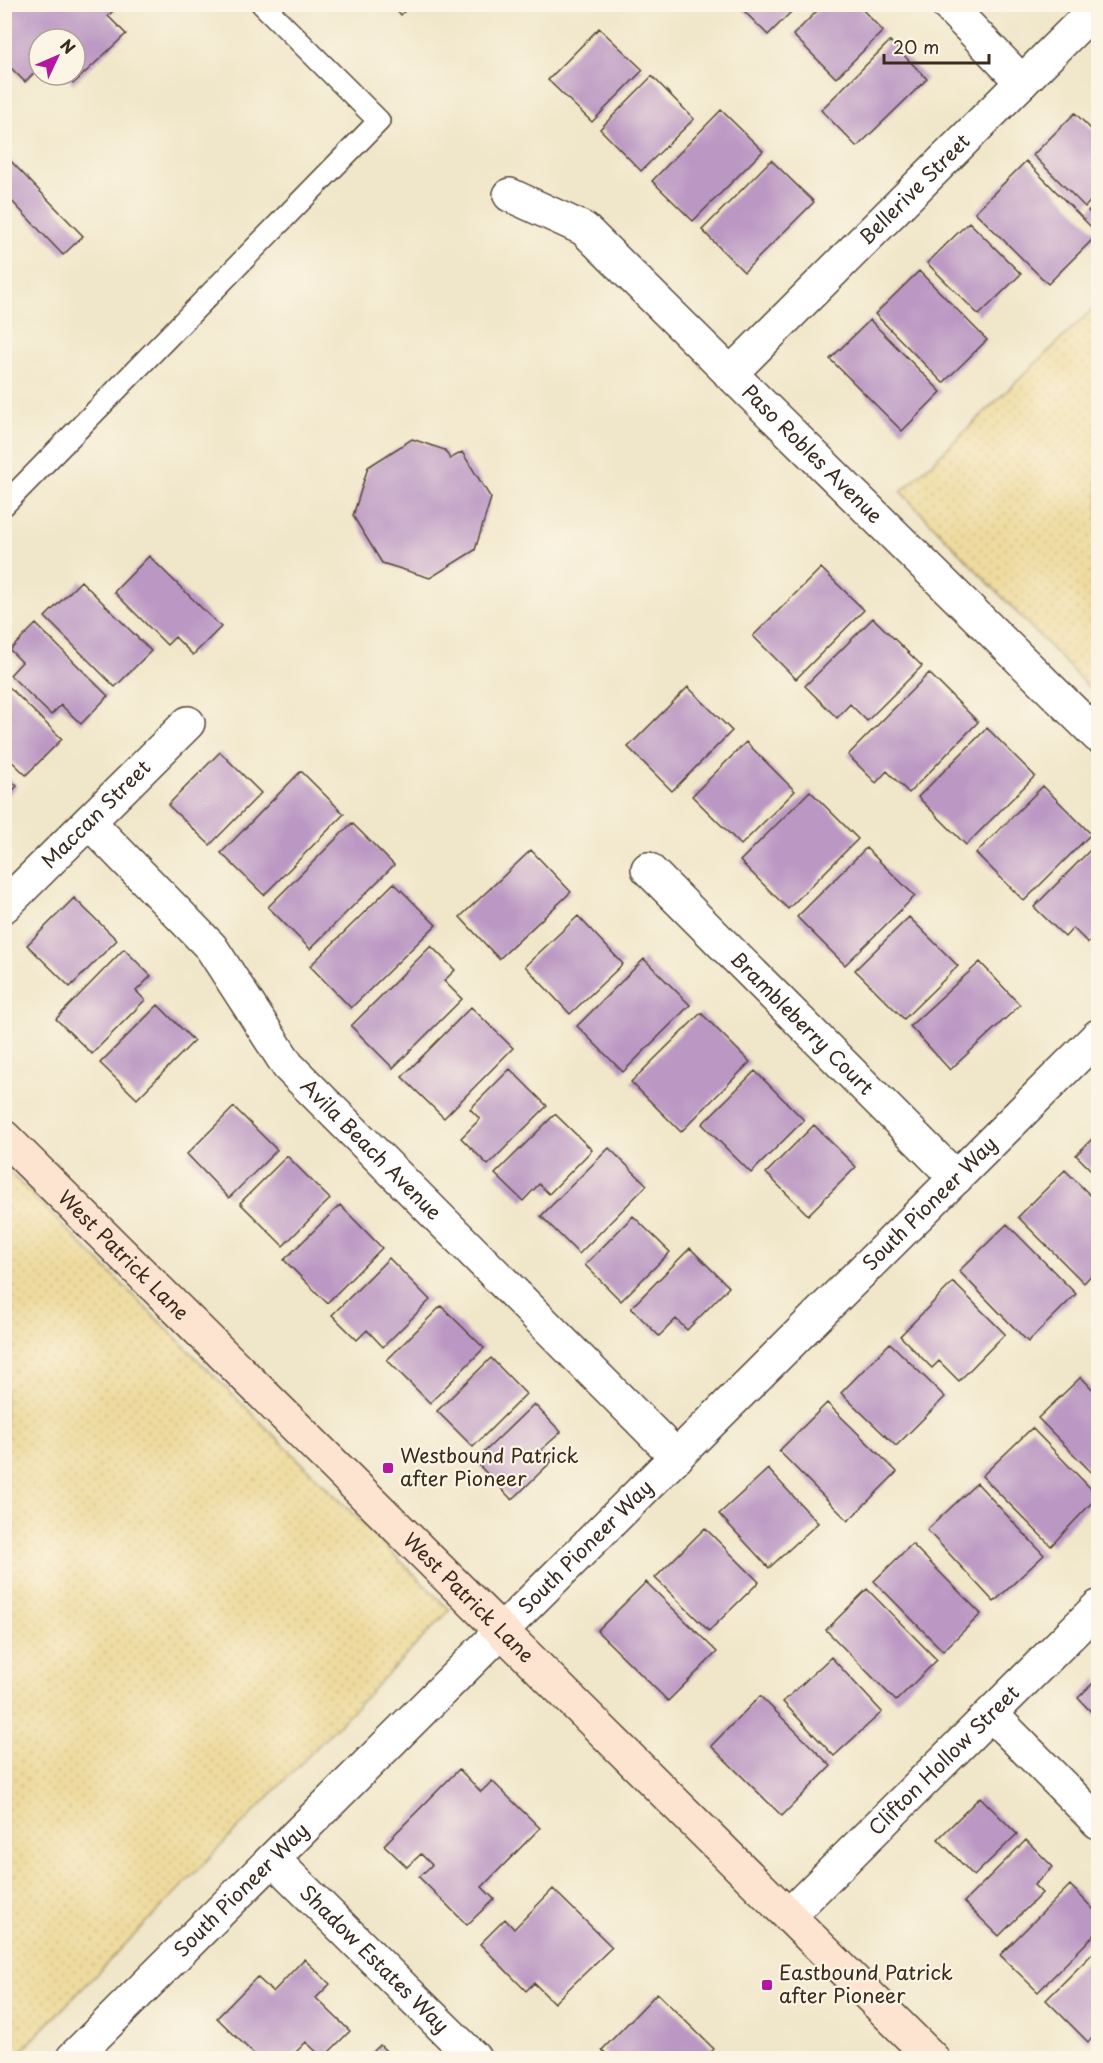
<svg xmlns="http://www.w3.org/2000/svg" width="1103" height="2063" font-family="'Playpen Sans',sans-serif">
	<defs>
		<pattern id="sand-dots" width="8" height="8" patternUnits="userSpaceOnUse" patternTransform="scale(1.5)"><rect width="8" height="8" fill="#eeda9e"/><path d="M2 2h.1M6 6h.1" fill="none" stroke="#cdbb88" stroke-width="1.8" stroke-linecap="round"/></pattern>
	</defs>
	<rect width="100%" height="100%" fill="#fcf5e5"/>
	<filter id="ink" filterUnits="userSpaceOnUse"><feTurbulence type="fractalNoise" baseFrequency=".0167" numOctaves="2"/><feDisplacementMap in="SourceGraphic" scale="12" xChannelSelector="R" yChannelSelector="G"/><feConvolveMatrix kernelMatrix="1 2 1 2 8 2 1 2 1" color-interpolation-filters="sRGB"/></filter>
	<filter id="wash" filterUnits="userSpaceOnUse"><feTurbulence type="fractalNoise" baseFrequency=".008" numOctaves="4" result="noise"/><feDisplacementMap in="SourceGraphic" scale="24" xChannelSelector="R" yChannelSelector="G"/><feGaussianBlur stdDeviation="1.35" result="paint"/><feColorMatrix in="noise" values="0 0 0 0 0 0 0 0 0 0 0 0 0 0 0 0 0 1.4 0 .05"/><feComposite in="paint" operator="in"/></filter>
	<g filter="url(#wash)">
		<rect width="100%" height="100%" fill="#f0e6c9"/>
		<!-- sand -->
		<path fill="url(#sand-dots)" stroke="#94825e" stroke-width="1.5" d="M 1098,304 L 1098,697 L 901,492 Z
			M 5,1168 L 450,1610 L 15,2058 L 4,2058 Z"/>
		<g id="blocks">
			<!-- building -->
			<path fill="#bb97c3" d="M 4,4 L 120,4 L 108,16 L 126,34 L 73,84 L 65,75 L 75,75 L 75,39 L 39,39 L 39,68 L 25,82 L 4,61 Z
				M 391,4 L 411,4 L 401,15 Z
				M 737,4 L 799,4 L 768,35 Z
				M 824,4 L 857,4 L 883,31 L 836,78 L 793,35 Z
				M 599,28 L 643,70 L 592,122 L 548,80 Z
				M 890,41 L 927,79 L 857,147 L 821,110 Z
				M 652,76 L 694,119 L 641,171 L 600,129 Z
				M 721,110 L 763,151 L 693,221 L 652,181 Z
				M 1075,113 L 1098,136 L 1098,193 L 1085,207 L 1033,155 Z
				M 4,154 L 83,236 L 63,255 L 4,193 Z
				M 771,160 L 814,202 L 744,272 L 702,230 Z
				M 1026,161 L 1098,234 L 1048,284 L 975,212 Z
				M 1098,201 L 1098,222 L 1088,211 Z
				M 969,222 L 1021,274 L 979,315 L 927,263 Z
				M 919,271 L 987,340 L 943,383 L 875,314 Z
				M 870,320 L 941,392 L 902,431 L 830,359 Z
				M 412,439 L 445,450 L 450,459 L 462,452 L 491,498 L 475,550 L 430,578 L 382,563 L 353,516 L 368,467 Z
				M 149,556 L 221,627 L 193,655 L 175,637 L 167,645 L 114,592 Z
				M 821,568 L 864,610 L 796,679 L 753,636 Z
				M 81,581 L 151,651 L 115,687 L 45,617 Z
				M 873,618 L 922,666 L 867,721 L 850,704 L 837,718 L 805,686 Z
				M 36,624 L 108,696 L 81,724 L 61,705 L 51,715 L 10,675 L 22,662 L 10,650 Z
				M 929,673 L 978,722 L 909,793 L 887,771 L 876,783 L 848,755 Z
				M 4,682 L 62,739 L 26,775 L 4,754 Z
				M 688,687 L 732,731 L 672,791 L 628,747 Z
				M 987,728 L 1035,776 L 966,845 L 918,797 Z
				M 746,742 L 795,791 L 741,845 L 692,796 Z
				M 220,752 L 261,793 L 210,845 L 168,805 Z
				M 301,771 L 344,814 L 264,895 L 221,853 Z
				M 4,774 L 17,786 L 4,799 Z
				M 1043,786 L 1091,834 L 1024,901 L 976,853 Z
				M 810,791 L 858,839 L 788,909 L 740,861 Z
				M 352,823 L 394,865 L 310,949 L 268,907 Z
				M 1098,842 L 1098,933 L 1088,943 L 1073,928 L 1065,937 L 1034,907 Z
				M 866,848 L 915,896 L 845,965 L 797,917 Z
				M 531,850 L 571,892 L 499,959 L 460,917 Z
				M 394,883 L 436,925 L 351,1008 L 310,966 Z
				M 74,898 L 117,940 L 70,987 L 27,945 Z
				M 578,916 L 623,964 L 570,1014 L 525,966 Z
				M 909,917 L 958,966 L 904,1019 L 855,970 Z
				M 431,946 L 455,970 L 444,981 L 462,999 L 393,1068 L 351,1026 Z
				M 124,949 L 151,976 L 136,991 L 145,1000 L 92,1054 L 56,1019 Z
				M 644,959 L 690,1005 L 623,1072 L 577,1026 Z
				M 980,962 L 1020,1005 L 950,1070 L 910,1026 Z
				M 158,1005 L 194,1041 L 137,1099 L 100,1063 Z
				M 471,1007 L 513,1048 L 444,1118 L 402,1077 Z
				M 701,1013 L 750,1062 L 681,1132 L 631,1082 Z
				M 510,1069 L 547,1106 L 488,1165 L 461,1138 L 480,1119 L 470,1109 Z
				M 755,1071 L 804,1120 L 751,1173 L 702,1124 Z
				M 234,1107 L 277,1150 L 229,1198 L 187,1154 Z
				M 555,1114 L 592,1150 L 549,1194 L 539,1184 L 523,1201 L 495,1174 Z
				M 814,1125 L 856,1167 L 808,1215 L 766,1173 Z
				M 1098,1133 L 1098,1177 L 1076,1155 Z
				M 609,1148 L 647,1185 L 579,1254 L 541,1216 Z
				M 287,1156 L 330,1199 L 283,1246 L 240,1203 Z
				M 1065,1170 L 1098,1203 L 1098,1268 L 1084,1283 L 1018,1217 Z
				M 340,1205 L 382,1248 L 327,1303 L 284,1260 Z
				M 633,1216 L 670,1252 L 621,1301 L 585,1265 Z
				M 1007,1224 L 1076,1294 L 1028,1342 L 959,1271 Z
				M 690,1248 L 729,1287 L 687,1330 L 676,1319 L 659,1336 L 631,1308 Z
				M 389,1258 L 430,1300 L 383,1347 L 367,1330 L 357,1340 L 332,1315 Z
				M 953,1282 L 1005,1334 L 959,1381 L 939,1361 L 932,1368 L 900,1336 Z
				M 441,1306 L 484,1348 L 430,1403 L 387,1360 Z
				M 890,1343 L 945,1397 L 896,1446 L 841,1393 Z
				M 491,1358 L 526,1394 L 473,1447 L 437,1411 Z
				M 1081,1377 L 1098,1395 L 1098,1479 L 1038,1418 Z
				M 827,1403 L 897,1472 L 848,1521 L 779,1451 Z
				M 534,1404 L 561,1432 L 541,1450 L 552,1461 L 512,1500 L 475,1461 Z
				M 1032,1428 L 1098,1496 L 1051,1546 L 982,1476 Z
				M 768,1469 L 818,1523 L 769,1568 L 719,1514 Z
				M 977,1483 L 1044,1555 L 994,1602 L 927,1530 Z
				M 705,1528 L 759,1582 L 709,1631 L 655,1578 Z
				M 912,1544 L 981,1614 L 943,1651 L 874,1581 Z
				M 646,1582 L 717,1652 L 668,1701 L 597,1631 Z
				M 867,1589 L 937,1660 L 896,1701 L 826,1630 Z
				M 831,1657 L 882,1712 L 834,1756 L 783,1702 Z
				M 1098,1678 L 1098,1719 L 1078,1698 Z
				M 760,1696 L 831,1766 L 782,1816 L 711,1746 Z
				M 459,1769 L 481,1792 L 492,1781 L 540,1828 L 482,1887 L 494,1899 L 467,1925 L 419,1877 L 432,1865 L 421,1854 L 407,1867 L 384,1845 Z
				M 980,1797 L 1017,1834 L 974,1876 L 938,1839 Z
				M 1026,1840 L 1053,1867 L 1034,1885 L 1042,1893 L 999,1936 L 964,1902 Z
				M 1070,1885 L 1098,1914 L 1098,1931 L 1038,1992 L 1000,1955 Z
				M 553,1889 L 612,1947 L 554,2003 L 534,1983 L 526,1991 L 480,1944 L 505,1919 L 514,1929 Z
				M 1098,1948 L 1098,2032 L 1088,2042 L 1046,2000 Z
				M 304,1959 L 330,1984 L 316,1998 L 350,2031 L 323,2058 L 306,2042 L 290,2058 L 258,2058 L 217,2018 L 257,1977 L 273,1992 Z
				M 657,1993 L 714,2049 L 705,2058 L 611,2058 L 602,2050 Z
				M 380,2045 L 393,2058 L 367,2058 Z"/>
		</g>
	</g>
	<g filter="url(#ink)">
		<use href="#blocks" fill-opacity="0" stroke="#564638" stroke-width="1.5"/>
		<g fill="none" stroke-linecap="round" stroke-linejoin="round">
			<!-- lane casing -->
			<g stroke="#564638" stroke-width="24">
				<path id="lane" d="M 4,505 L 379,121 L 262,4"/>
			</g>
			<!-- street casing -->
			<g stroke="#564638" stroke-width="36">
				<g id="street">
					<path d="M 947,4 L 1022,82"/>
					<path id="s1" d="M 510,195 L 584,229 L 1098,736"/>
					<path id="s2" d="M 730,374 L 1098,6"/>
					<path id="s3" d="M 89,822 L 211,947 L 288,1066 L 677,1457"/>
					<path id="s4" d="M 648,869 L 956,1178"/>
					<path id="s5" d="M 4,906 L 188,723"/>
					<path d="M 991,1714 L 1098,1822"/>
					<path id="s6" d="M 274,1860 L 474,2058"/>
					<path id="s7" d="M 789,1915 L 1098,1607"/>
					<path id="s8" d="M 73,2058 L 1098,1036"/>
				</g>
			</g>
			<!-- secondary casing -->
			<g stroke="#564638" stroke-width="36">
				<g id="secondary">
					<path id="s9" d="M 4,1137 L 932,2058"/>
				</g>
			</g>
			<!-- lane -->
			<use href="#lane" stroke="#fff" stroke-width="21"/>
			<!-- street -->
			<use href="#street" stroke="#fff" stroke-width="33"/>
			<!-- secondary -->
			<use href="#secondary" stroke="#fde4d1" stroke-width="33"/>
		</g>
	</g>
	<!-- markers -->
	<g fill="#b5179e" stroke="#fcf5e5" stroke-width="2">
		<rect x="382" y="1462" width="12" height="12" rx="3"/>
		<rect x="761" y="1979" width="12" height="12" rx="3"/>
	</g>
	<g text-anchor="middle" stroke-width="4.5" stroke-linejoin="round" paint-order="stroke">
		<!-- street labels -->
		<g font-size="20" fill="#3b2a1e" stroke="#fcf5e5">
			<text dy="7" stroke="none"><textPath href="#s2" startOffset="261">Bellerive Street</textPath></text>
			<text dy="7" stroke="none"><textPath href="#s1" startOffset="402">Paso Robles Avenue</textPath></text>
			<text dy="7" stroke="none"><textPath href="#s5" startOffset="130">Maccan Street</textPath></text>
			<text dy="7" stroke="none"><textPath href="#s4" startOffset="218">Brambleberry Court</textPath></text>
			<text dy="7" stroke="none"><textPath href="#s3" startOffset="434">Avila Beach Avenue</textPath></text>
			<text dy="7" stroke="none"><textPath href="#s8" startOffset="1210">South Pioneer Way</textPath></text>
			<text dy="7" stroke="none"><textPath href="#s9" startOffset="168">West Patrick Lane</textPath></text>
			<text dy="7" stroke="none"><textPath href="#s8" startOffset="724">South Pioneer Way</textPath></text>
			<text dy="7" stroke="none"><textPath href="#s9" startOffset="654">West Patrick Lane</textPath></text>
			<text dy="7" stroke="none"><textPath href="#s7" startOffset="219">Clifton Hollow Street</textPath></text>
			<text dy="7" stroke="none"><textPath href="#s8" startOffset="238">South Pioneer Way</textPath></text>
			<text dy="7" stroke="none"><textPath href="#s6" startOffset="141">Shadow Estates Way</textPath></text>
		</g>
		<!-- poi labels -->
		<g font-size="20" fill="#3b2a1e" stroke="#fcf5e5" text-anchor="start">
			<text x="400" y="1463">Westbound Patrick<tspan x="400" dy="23">after Pioneer</tspan></text>
			<text x="779" y="1980">Eastbound Patrick<tspan x="779" dy="23">after Pioneer</tspan></text>
		</g>
	</g>
	<!-- margin -->
	<rect width="1103" height="2063" fill="none" stroke="#fcf5e5" stroke-width="24"/>
	<!-- north arrow -->
	<g transform="translate(57 57) rotate(46)"><circle r="28" fill="#fcf5e5" stroke="#afa495" stroke-width="1.5"/>
	<path d="M0-4.5L10 22L0 15L-10 22Z" fill="#b5179e"/>
	<text y="-9" font-size="16" font-weight="bold" text-anchor="middle" fill="#3b2a1e">N</text>
	</g>
	<!-- scale -->
	<path d="M884 54v9h105v-9" fill="none" stroke="#3b2a1e" stroke-width="3"/>
	<text x="893" y="54" font-size="18" fill="#3b2a1e" stroke="#fcf5e5" stroke-width="4.5" paint-order="stroke">20 m</text>
</svg>
